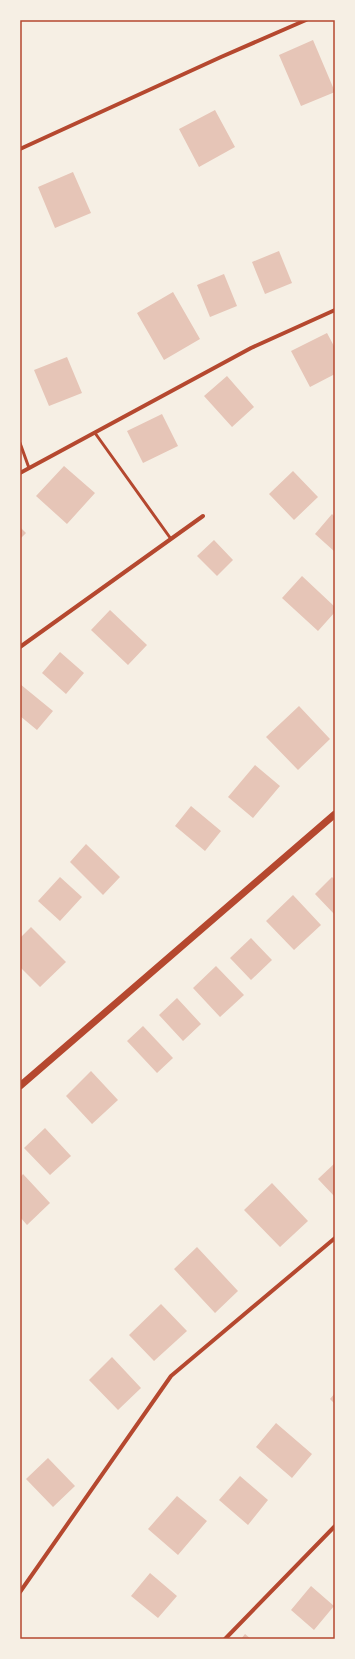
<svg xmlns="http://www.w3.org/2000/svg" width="355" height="1659" font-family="'Source Serif 4',serif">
	<rect width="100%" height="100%" fill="#f6efe4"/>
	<!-- building -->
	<path fill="#e6c5b7" d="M 313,40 L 335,92 L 301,106 L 279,55 Z
		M 215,110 L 235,147 L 199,167 L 179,129 Z
		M 73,172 L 91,213 L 55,228 L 38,187 Z
		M 279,251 L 292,283 L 265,294 L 252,262 Z
		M 224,274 L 237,306 L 210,317 L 197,285 Z
		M 173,292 L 200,339 L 164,360 L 137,313 Z
		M 327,333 L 335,348 L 335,374 L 310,387 L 291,351 Z
		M 67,357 L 82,393 L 49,406 L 34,370 Z
		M 227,376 L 254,407 L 232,427 L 204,396 Z
		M 162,414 L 178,446 L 143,463 L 127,431 Z
		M 64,466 L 95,493 L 67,524 L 36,496 Z
		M 293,471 L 318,497 L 294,520 L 269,494 Z
		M 332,514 L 335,517 L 335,552 L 315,534 Z
		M 20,527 L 26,533 L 20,539 Z
		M 214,540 L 233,560 L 217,576 L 197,556 Z
		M 302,576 L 335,607 L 335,612 L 318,631 L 282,598 Z
		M 110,610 L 147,645 L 128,665 L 91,630 Z
		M 60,652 L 84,673 L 66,694 L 42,673 Z
		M 20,684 L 53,711 L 37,730 L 20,716 Z
		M 299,706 L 330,739 L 298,770 L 266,737 Z
		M 255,765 L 280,786 L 253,818 L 228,797 Z
		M 191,806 L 221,831 L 205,851 L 175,826 Z
		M 86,844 L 120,877 L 103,895 L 70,862 Z
		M 60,877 L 82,897 L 60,921 L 38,901 Z
		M 332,877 L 335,880 L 335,915 L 315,894 Z
		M 293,895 L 321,925 L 294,950 L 266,921 Z
		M 31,927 L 66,962 L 40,987 L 20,967 L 20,938 Z
		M 251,938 L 272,960 L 251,980 L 230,958 Z
		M 216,966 L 244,995 L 220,1017 L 193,988 Z
		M 177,998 L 201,1024 L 183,1041 L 159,1015 Z
		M 143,1026 L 173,1058 L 157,1073 L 127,1041 Z
		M 91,1071 L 118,1100 L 92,1124 L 66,1096 Z
		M 45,1128 L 71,1156 L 50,1175 L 24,1148 Z
		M 335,1163 L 335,1197 L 318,1179 Z
		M 23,1174 L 50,1203 L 27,1225 L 20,1217 L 20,1178 Z
		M 272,1183 L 308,1221 L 280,1247 L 244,1210 Z
		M 197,1247 L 238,1291 L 215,1313 L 174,1269 Z
		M 161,1304 L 187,1331 L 154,1361 L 129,1335 Z
		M 112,1357 L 141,1388 L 118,1410 L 89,1380 Z
		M 335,1393 L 335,1404 L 330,1399 Z
		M 276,1423 L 312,1454 L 292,1478 L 256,1447 Z
		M 48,1458 L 75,1486 L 53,1507 L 26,1479 Z
		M 240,1476 L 268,1500 L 248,1525 L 219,1500 Z
		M 177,1496 L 207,1521 L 178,1555 L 148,1529 Z
		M 150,1573 L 177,1596 L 158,1618 L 131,1596 Z
		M 311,1586 L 334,1606 L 314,1630 L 291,1610 Z
		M 245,1634 L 251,1639 L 241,1639 Z"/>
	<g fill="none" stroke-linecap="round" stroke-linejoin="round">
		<!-- service -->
		<path stroke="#b5482f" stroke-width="3" d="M 95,433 L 171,539
			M 20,443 L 29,468"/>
		<!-- minor -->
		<path stroke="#b5482f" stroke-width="4" d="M 20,149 L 221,57 L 306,20
			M 20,473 L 251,348 L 335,310
			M 20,647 L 203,516
			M 20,1592 L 171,1376 L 335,1238
			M 225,1639 L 335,1526"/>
		<!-- tertiary -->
		<path stroke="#b5482f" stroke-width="7" d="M 20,1086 L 335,814"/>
	</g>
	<!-- border -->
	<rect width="355" height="1659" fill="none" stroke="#f6efe4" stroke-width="42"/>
	<rect x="21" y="21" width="313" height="1617" fill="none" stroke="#b5482f" stroke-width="1.5"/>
</svg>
